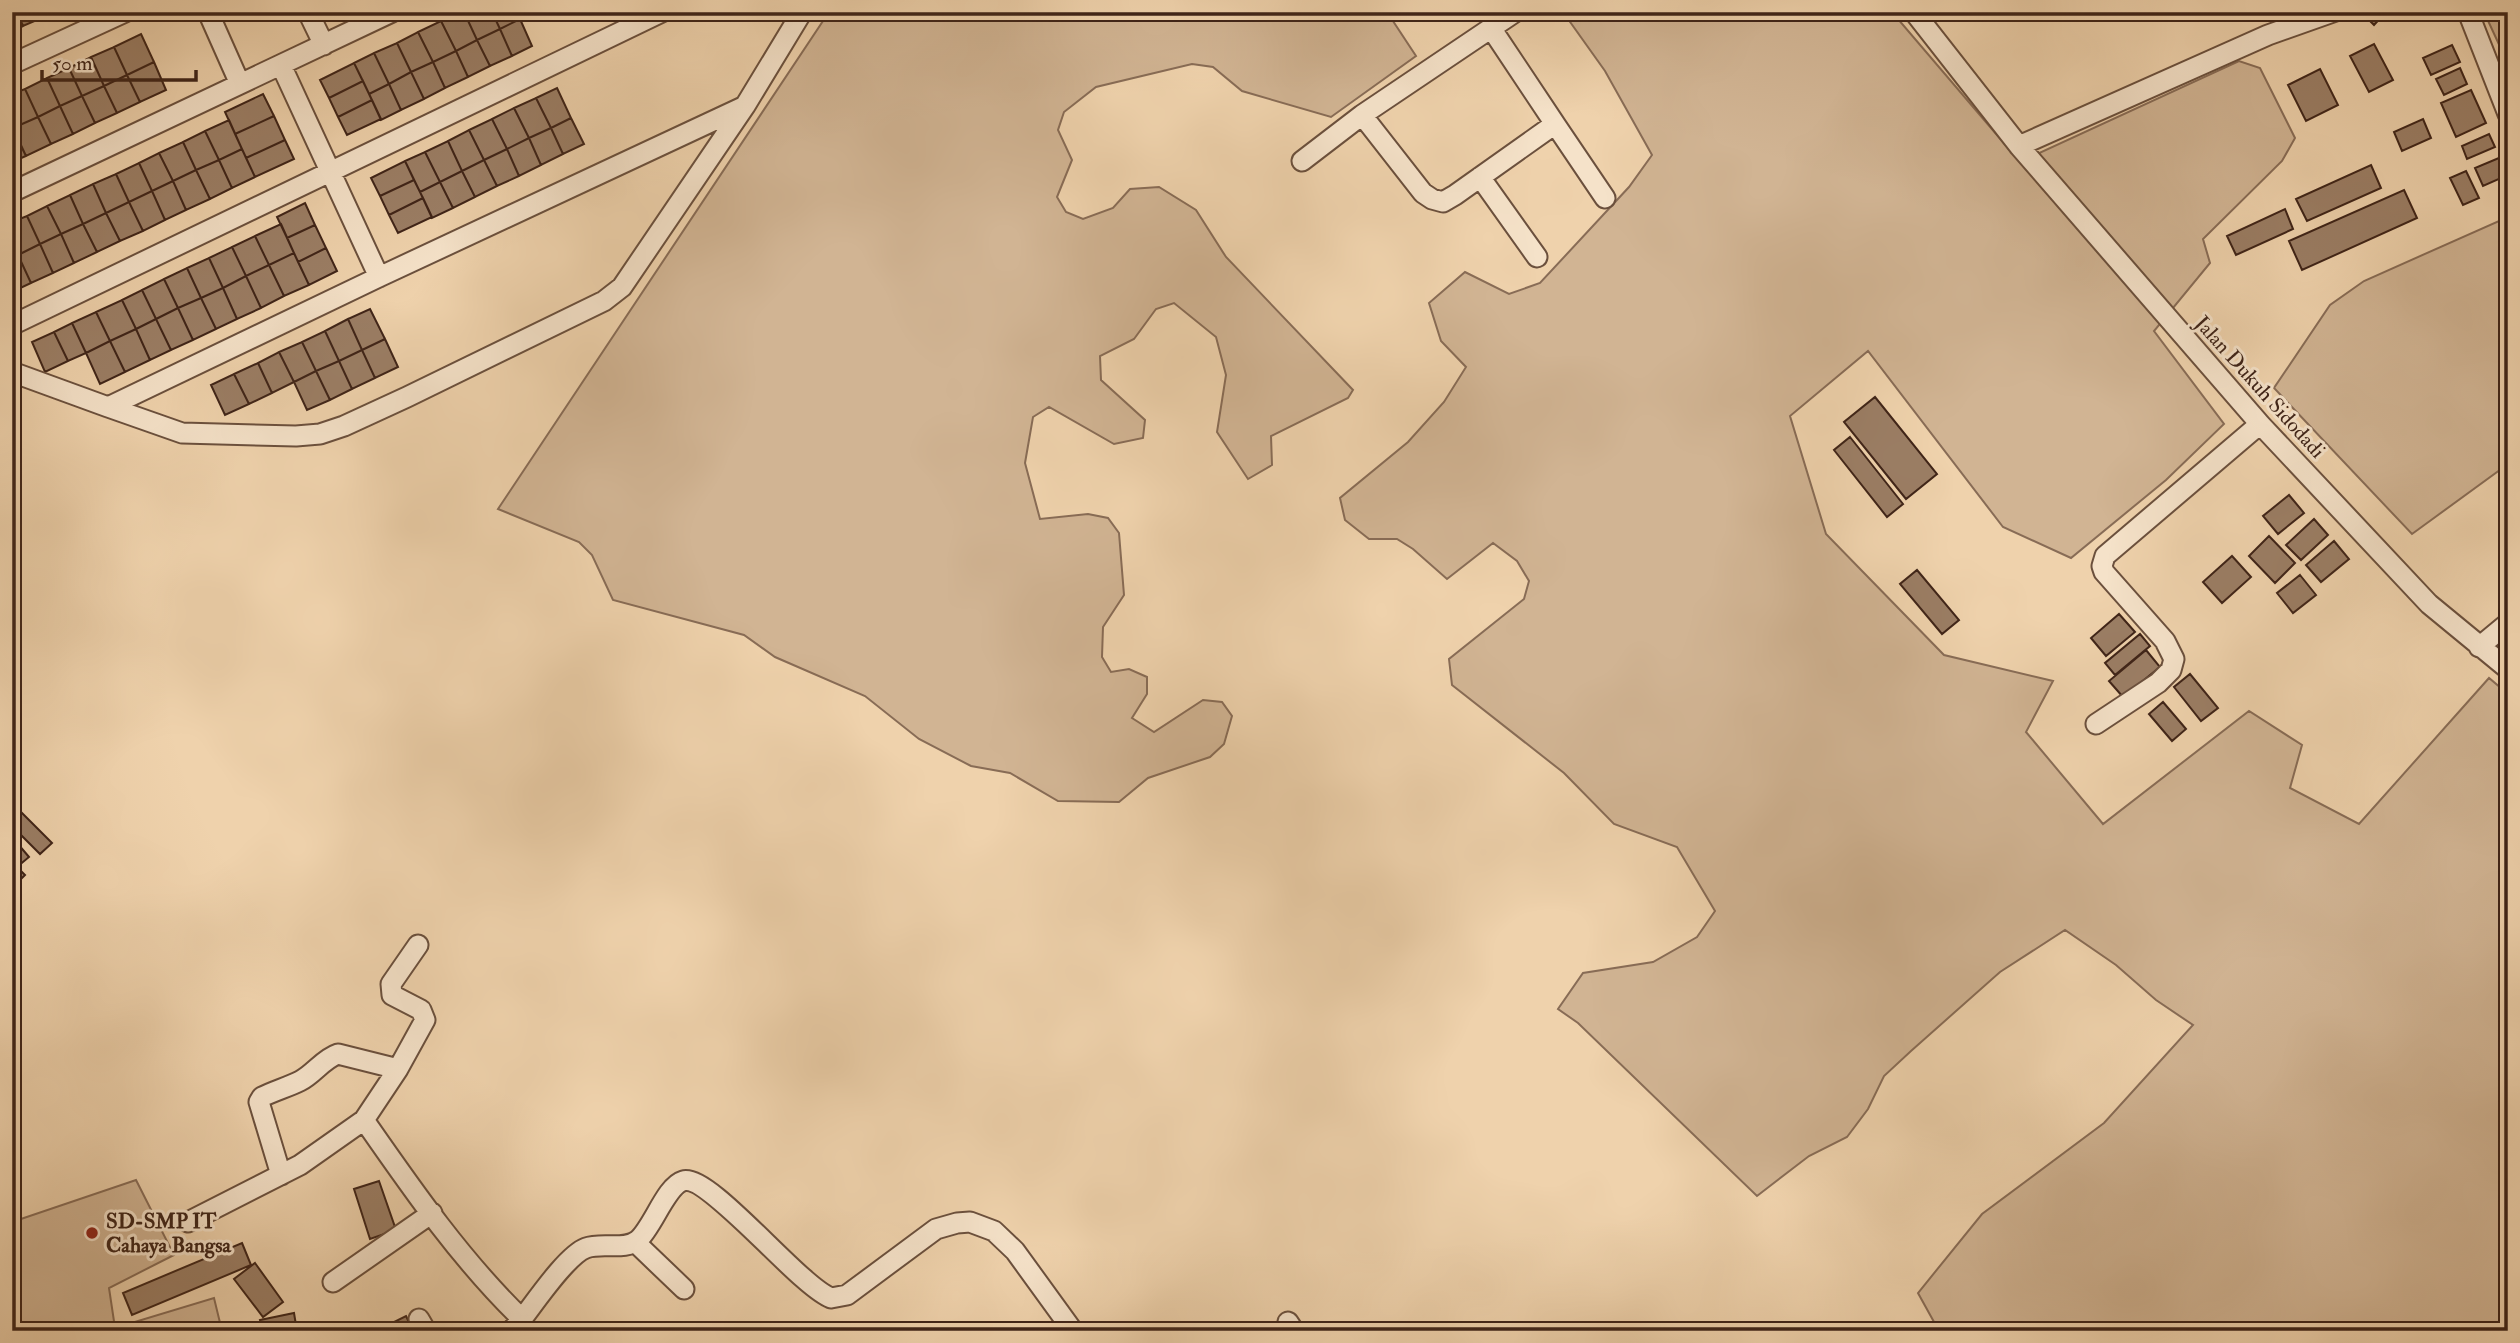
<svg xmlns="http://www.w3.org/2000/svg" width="2520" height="1343" font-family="'IM FELL Double Pica',serif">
	<rect width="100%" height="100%" fill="#efd2ac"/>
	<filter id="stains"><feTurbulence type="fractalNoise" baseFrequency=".00286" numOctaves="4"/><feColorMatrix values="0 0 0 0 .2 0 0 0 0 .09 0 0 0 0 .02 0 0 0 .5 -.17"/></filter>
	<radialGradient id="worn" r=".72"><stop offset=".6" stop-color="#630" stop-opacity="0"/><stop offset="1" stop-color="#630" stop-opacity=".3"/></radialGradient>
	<!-- green -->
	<path fill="#d1b493" stroke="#886c56" stroke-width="2" d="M 829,12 L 1387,12 L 1416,56 L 1331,117 L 1242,91 L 1213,67 L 1192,64 L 1096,87 L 1064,112 L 1058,130 L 1072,160 L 1057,197 L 1066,212 L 1083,219 L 1113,208 L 1130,189 L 1159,187 L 1196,210 L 1226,257 L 1353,390 L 1348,398 L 1271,436 L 1272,465 L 1248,479 L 1217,432 L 1226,375 L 1216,337 L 1174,303 L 1156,309 L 1134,339 L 1100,356 L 1101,380 L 1145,420 L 1143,438 L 1114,444 L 1049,407 L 1033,417 L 1025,463 L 1040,519 L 1088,514 L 1108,518 L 1119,533 L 1124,595 L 1103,627 L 1102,657 L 1111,672 L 1129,669 L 1147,677 L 1147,694 L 1132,718 L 1154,732 L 1203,700 L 1222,702 L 1232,716 L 1224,744 L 1210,757 L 1148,778 L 1119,802 L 1058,801 L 1010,773 L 971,766 L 919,739 L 865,696 L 775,657 L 744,635 L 613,600 L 592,555 L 579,542 L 498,509 Z
		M 1563,12 L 1892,12 L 2020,162 L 2239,61 L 2260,68 L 2295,138 L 2282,161 L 2203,239 L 2210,263 L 2154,331 L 2224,424 L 2166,480 L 2071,558 L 2003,527 L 1868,351 L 1790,416 L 1826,534 L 1944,655 L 2053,681 L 2026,732 L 2103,824 L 2249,711 L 2302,745 L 2290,788 L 2359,824 L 2489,678 L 2508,694 L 2508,1331 L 1939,1331 L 1918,1293 L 1982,1214 L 2104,1123 L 2193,1025 L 2156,1000 L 2116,965 L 2065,930 L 2000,972 L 1911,1051 L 1884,1076 L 1868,1109 L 1847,1137 L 1809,1156 L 1757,1196 L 1578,1023 L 1558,1009 L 1583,973 L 1653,962 L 1697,937 L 1715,911 L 1677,847 L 1614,824 L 1564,773 L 1452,685 L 1449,659 L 1524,599 L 1529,581 L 1517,561 L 1493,543 L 1447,579 L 1413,549 L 1397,539 L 1369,539 L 1345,520 L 1340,498 L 1408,442 L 1444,402 L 1466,367 L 1441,341 L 1429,303 L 1465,272 L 1509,294 L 1540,283 L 1629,187 L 1652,155 L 1605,71 Z
		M 2484,12 L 2508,12 L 2508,64 Z
		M 2508,217 L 2508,464 L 2412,534 L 2274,388 L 2330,305 L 2364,281 Z
		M 136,1180 L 174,1255 L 109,1288 L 115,1328 L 214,1298 L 222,1331 L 12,1331 L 12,1222 Z"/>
	<!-- building -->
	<path fill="#9b7e65" stroke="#3f2418" stroke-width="2" d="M 12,12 L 17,12 L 23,26 L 12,32 Z
		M 17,12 L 42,12 L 44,17 L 23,26 Z
		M 458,12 L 464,12 L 477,40 L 456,51 L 441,21 Z
		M 464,12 L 492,12 L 500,29 L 477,40 Z
		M 492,12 L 516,12 L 520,19 L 500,29 Z
		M 2281,12 L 2284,23 L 2273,27 L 2268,13 Z
		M 2371,12 L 2386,12 L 2374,25 L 2366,17 Z
		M 520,19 L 532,46 L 512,56 L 500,29 Z
		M 441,21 L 456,51 L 433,62 L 418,32 Z
		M 500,29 L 512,56 L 490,66 L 477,40 Z
		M 418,32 L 433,62 L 411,72 L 397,43 Z
		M 141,34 L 154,62 L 127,75 L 114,47 Z
		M 477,40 L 490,66 L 468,77 L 456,51 Z
		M 397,43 L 411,72 L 389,84 L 374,53 Z
		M 2374,44 L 2393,80 L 2369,92 L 2350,56 Z
		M 2452,45 L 2460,62 L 2431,75 L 2423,58 Z
		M 114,47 L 127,75 L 104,86 L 91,57 Z
		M 456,51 L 468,77 L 445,88 L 433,62 Z
		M 374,53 L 389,84 L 369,94 L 354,63 Z
		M 91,57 L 104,86 L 82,96 L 69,68 Z
		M 154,62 L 166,90 L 140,102 L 127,75 Z
		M 433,62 L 445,88 L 424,99 L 411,72 Z
		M 354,63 L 363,81 L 329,98 L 320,80 Z
		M 69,68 L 82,96 L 60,106 L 47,78 Z
		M 2460,68 L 2467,84 L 2444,95 L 2436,79 Z
		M 2320,69 L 2338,105 L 2306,121 L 2288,85 Z
		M 411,72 L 424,99 L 401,110 L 389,84 Z
		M 127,75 L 140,102 L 117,113 L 104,86 Z
		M 47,78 L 60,106 L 38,117 L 25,89 Z
		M 363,81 L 372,100 L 338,117 L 329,98 Z
		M 389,84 L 401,110 L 381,120 L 369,94 Z
		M 104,86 L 117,113 L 95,123 L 82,96 Z
		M 557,88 L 571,118 L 551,128 L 536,98 Z
		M 25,89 L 38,117 L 13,128 L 12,94 Z
		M 2471,90 L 2486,123 L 2456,137 L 2441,103 Z
		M 263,94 L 274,116 L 235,134 L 225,112 Z
		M 82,96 L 95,123 L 73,134 L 60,106 Z
		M 536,98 L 551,128 L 529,138 L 514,108 Z
		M 372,100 L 381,119 L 347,135 L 338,117 Z
		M 60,106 L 73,134 L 51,144 L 38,117 Z
		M 514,108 L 529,138 L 507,149 L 492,119 Z
		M 274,116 L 285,140 L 246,158 L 235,134 Z
		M 38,117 L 51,144 L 26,156 L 13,128 Z
		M 571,118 L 584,144 L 563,154 L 551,128 Z
		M 492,119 L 507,149 L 484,160 L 469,130 Z
		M 2423,119 L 2431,138 L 2402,151 L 2394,132 Z
		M 229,120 L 242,149 L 219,160 L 205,131 Z
		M 12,128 L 26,156 L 12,162 Z
		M 551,128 L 563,154 L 541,165 L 529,138 Z
		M 469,130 L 484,160 L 462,171 L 448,141 Z
		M 205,131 L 219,160 L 196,170 L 183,142 Z
		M 2489,134 L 2495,147 L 2467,159 L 2462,146 Z
		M 529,138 L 541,165 L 519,176 L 507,149 Z
		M 285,140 L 294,159 L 255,177 L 246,158 Z
		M 448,141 L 462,171 L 440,182 L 425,152 Z
		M 183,142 L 196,170 L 173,181 L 159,153 Z
		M 242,149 L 255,177 L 232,188 L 219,160 Z
		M 507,149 L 519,176 L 497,186 L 484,160 Z
		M 425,152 L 440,182 L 420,192 L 405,161 Z
		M 159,153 L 173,181 L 152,191 L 139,163 Z
		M 2506,155 L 2508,175 L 2483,186 L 2475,168 Z
		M 219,160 L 232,188 L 210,199 L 196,170 Z
		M 484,160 L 497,186 L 475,197 L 462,171 Z
		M 405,161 L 414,180 L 380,196 L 371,178 Z
		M 139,163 L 152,191 L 129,202 L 116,174 Z
		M 2371,165 L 2381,188 L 2307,221 L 2296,199 Z
		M 196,170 L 210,199 L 186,210 L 173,181 Z
		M 462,171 L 475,197 L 453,208 L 440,182 Z
		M 2466,171 L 2479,198 L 2463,205 L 2450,178 Z
		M 116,174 L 129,202 L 106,213 L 93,184 Z
		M 414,180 L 423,198 L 389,215 L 380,196 Z
		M 173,181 L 186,210 L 165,220 L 152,191 Z
		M 440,182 L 453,208 L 432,218 L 420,192 Z
		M 93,184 L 106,213 L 83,224 L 70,195 Z
		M 2404,190 L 2417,218 L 2302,270 L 2289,241 Z
		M 152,191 L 165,220 L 143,231 L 129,202 Z
		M 70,195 L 83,224 L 61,234 L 47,206 Z
		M 423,198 L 432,217 L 398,233 L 389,215 Z
		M 129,202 L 143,231 L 120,241 L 106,213 Z
		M 305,203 L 315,225 L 287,238 L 277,217 Z
		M 47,206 L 61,234 L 40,244 L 27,216 Z
		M 2285,209 L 2293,229 L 2236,255 L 2227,236 Z
		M 106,213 L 120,241 L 97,252 L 83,224 Z
		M 27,216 L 40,244 L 18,255 L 12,243 L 12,222 Z
		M 83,224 L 97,252 L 74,263 L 61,234 Z
		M 281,224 L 294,253 L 269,265 L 255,236 Z
		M 315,225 L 326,248 L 298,262 L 287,238 Z
		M 61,234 L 74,263 L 53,273 L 40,244 Z
		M 255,236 L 269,265 L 246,276 L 232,247 Z
		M 40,244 L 53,273 L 31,283 L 18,255 Z
		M 232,247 L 246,276 L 223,288 L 209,258 Z
		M 326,248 L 337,271 L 309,285 L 298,262 Z
		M 294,253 L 309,285 L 284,296 L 269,265 Z
		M 18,255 L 31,283 L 12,292 L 12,257 Z
		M 209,258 L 223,288 L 201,298 L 187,268 Z
		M 269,265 L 284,296 L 261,308 L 246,276 Z
		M 187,268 L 201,298 L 178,308 L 164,279 Z
		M 246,276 L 261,308 L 237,319 L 223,288 Z
		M 164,279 L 178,308 L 156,319 L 142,290 Z
		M 223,288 L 237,319 L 216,329 L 201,298 Z
		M 142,290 L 156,319 L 136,329 L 122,300 Z
		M 201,298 L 216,329 L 193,340 L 178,308 Z
		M 122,300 L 136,329 L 110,341 L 96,312 Z
		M 178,308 L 193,340 L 171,350 L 156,319 Z
		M 370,309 L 385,339 L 362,350 L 348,319 Z
		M 96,312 L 110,341 L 86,353 L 72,323 Z
		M 156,319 L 171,350 L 150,360 L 136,329 Z
		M 348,319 L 362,350 L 339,361 L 325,331 Z
		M 72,323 L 86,353 L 68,361 L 54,332 Z
		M 136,329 L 150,360 L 125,372 L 110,341 Z
		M 325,331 L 339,361 L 316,371 L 302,342 Z
		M 54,332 L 68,361 L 45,372 L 32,342 Z
		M 385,339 L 398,367 L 375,378 L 362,350 Z
		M 110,341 L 125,372 L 100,384 L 86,353 Z
		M 302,342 L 316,371 L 294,382 L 279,352 Z
		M 362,350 L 375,378 L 352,389 L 339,361 Z
		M 279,352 L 294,382 L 272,393 L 258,363 Z
		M 339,361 L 352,389 L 330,400 L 316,371 Z
		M 258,363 L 272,393 L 249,404 L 234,374 Z
		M 316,371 L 330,400 L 307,410 L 294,382 Z
		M 234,374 L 249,404 L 225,415 L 211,385 Z
		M 1875,397 L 1937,474 L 1906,499 L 1844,422 Z
		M 1850,437 L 1903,504 L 1887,517 L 1834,450 Z
		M 2289,495 L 2304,513 L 2278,534 L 2263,516 Z
		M 2314,519 L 2328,535 L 2301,560 L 2286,545 Z
		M 2269,536 L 2295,563 L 2275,583 L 2249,556 Z
		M 2334,541 L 2349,559 L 2321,582 L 2306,565 Z
		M 2232,556 L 2251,577 L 2222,603 L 2203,582 Z
		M 1917,570 L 1959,620 L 1942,634 L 1900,584 Z
		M 2300,575 L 2316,595 L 2293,613 L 2277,593 Z
		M 2119,614 L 2135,632 L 2106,656 L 2091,638 Z
		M 2140,634 L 2150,646 L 2115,675 L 2105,663 Z
		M 2146,650 L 2160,667 L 2123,697 L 2109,681 Z
		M 2190,674 L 2218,708 L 2201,721 L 2174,687 Z
		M 2163,702 L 2186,729 L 2172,741 L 2149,714 Z
		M 12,803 L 52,843 L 40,854 L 12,826 Z
		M 12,837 L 29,857 L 17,867 L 25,875 L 12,888 Z
		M 379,1181 L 396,1230 L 370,1239 L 354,1189 Z
		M 242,1243 L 251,1265 L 132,1315 L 123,1293 Z
		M 255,1263 L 283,1302 L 263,1317 L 234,1279 Z
		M 294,1313 L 297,1331 L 263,1331 L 260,1320 Z
		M 406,1316 L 413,1331 L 376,1331 Z"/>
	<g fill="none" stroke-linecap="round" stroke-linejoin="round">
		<!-- minor casing -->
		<g stroke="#6b503d" stroke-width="23">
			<path id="minor" d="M 208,12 L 240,84
				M 308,12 L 324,45
				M 1914,12 L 2019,146 L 2260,424 L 2429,604 L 2508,669
				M 2468,12 L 2508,114
				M 1491,28 L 1555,124
				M 12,64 L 125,12
				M 281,65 L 379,277
				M 1362,115 L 1423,193 L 1432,199 L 1443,202 L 1455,195 L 1555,124 L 1605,198
				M 2019,146 L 2268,35 L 2333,12
				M 1302,161 L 1362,115 L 1515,12
				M 1480,177 L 1537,257
				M 12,192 L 392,12
				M 12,325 L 662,12
				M 12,372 L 108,407 L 379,277 L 745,106
				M 108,407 L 182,433 L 296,436 L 320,434 L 344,426 L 407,397 L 604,301 L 622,287 L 745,106 L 802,12
				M 2479,647 L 2508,623
				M 2096,724 L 2158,683 L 2171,670 L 2174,659 L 2165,641 L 2104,572 L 2102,566 L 2105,556 L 2260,424
				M 364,1120 L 398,1069 L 425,1020 L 421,1010 L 392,995 L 391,984 L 418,945
				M 281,1175 L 259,1102 L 262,1097 C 274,1091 288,1087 300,1081 C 314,1074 323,1059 338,1054 L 398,1069
				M 188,1222 L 300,1165 L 364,1120 C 412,1189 461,1260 522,1319 L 511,1331
				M 635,1242 L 684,1289
				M 333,1282 L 432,1213
				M 419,1319 L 426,1331
				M 522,1319 C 536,1301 567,1255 586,1248 C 602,1242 625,1251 638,1240 C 653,1227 666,1186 683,1181 C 709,1173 798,1285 831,1298 L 847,1295 L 936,1229 L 957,1223 L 970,1222 L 994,1231 L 1015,1251 L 1073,1331
				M 1288,1322 L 1294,1331"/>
		</g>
		<!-- minor -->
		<use href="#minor" stroke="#f5e2c9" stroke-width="19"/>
	</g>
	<!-- markers -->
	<circle fill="#8f2418" stroke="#f5e2c9" stroke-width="2.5" cx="92" cy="1233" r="7"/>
	<g text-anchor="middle" stroke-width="6" stroke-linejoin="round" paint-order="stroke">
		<!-- street labels -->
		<g font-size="21" fill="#3f2418" stroke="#f5e2c9">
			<text transform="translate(2260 387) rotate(48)" y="7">Jalan Dukuh Sidodadi</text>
		</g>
		<!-- poi labels -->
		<g font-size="21" font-weight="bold" fill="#3f2418" stroke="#f5e2c9" text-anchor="start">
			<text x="106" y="1228">SD-SMP IT<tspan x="106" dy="24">Cahaya Bangsa</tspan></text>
		</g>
	</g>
	<!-- margin -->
	<rect width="2520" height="1343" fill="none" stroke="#efd2ac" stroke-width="42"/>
	<rect x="14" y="14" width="2492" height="1315" fill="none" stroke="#3f2418" stroke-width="3.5"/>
	<rect x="21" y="21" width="2478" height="1301" fill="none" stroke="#3f2418" stroke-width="2"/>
	<!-- scale -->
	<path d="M42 70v10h154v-10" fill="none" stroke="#3f2418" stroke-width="3.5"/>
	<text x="52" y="70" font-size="21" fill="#3f2418" stroke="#f5e2c9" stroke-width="5" paint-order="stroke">50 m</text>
	<rect width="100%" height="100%" filter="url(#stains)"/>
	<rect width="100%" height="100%" fill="url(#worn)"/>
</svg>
